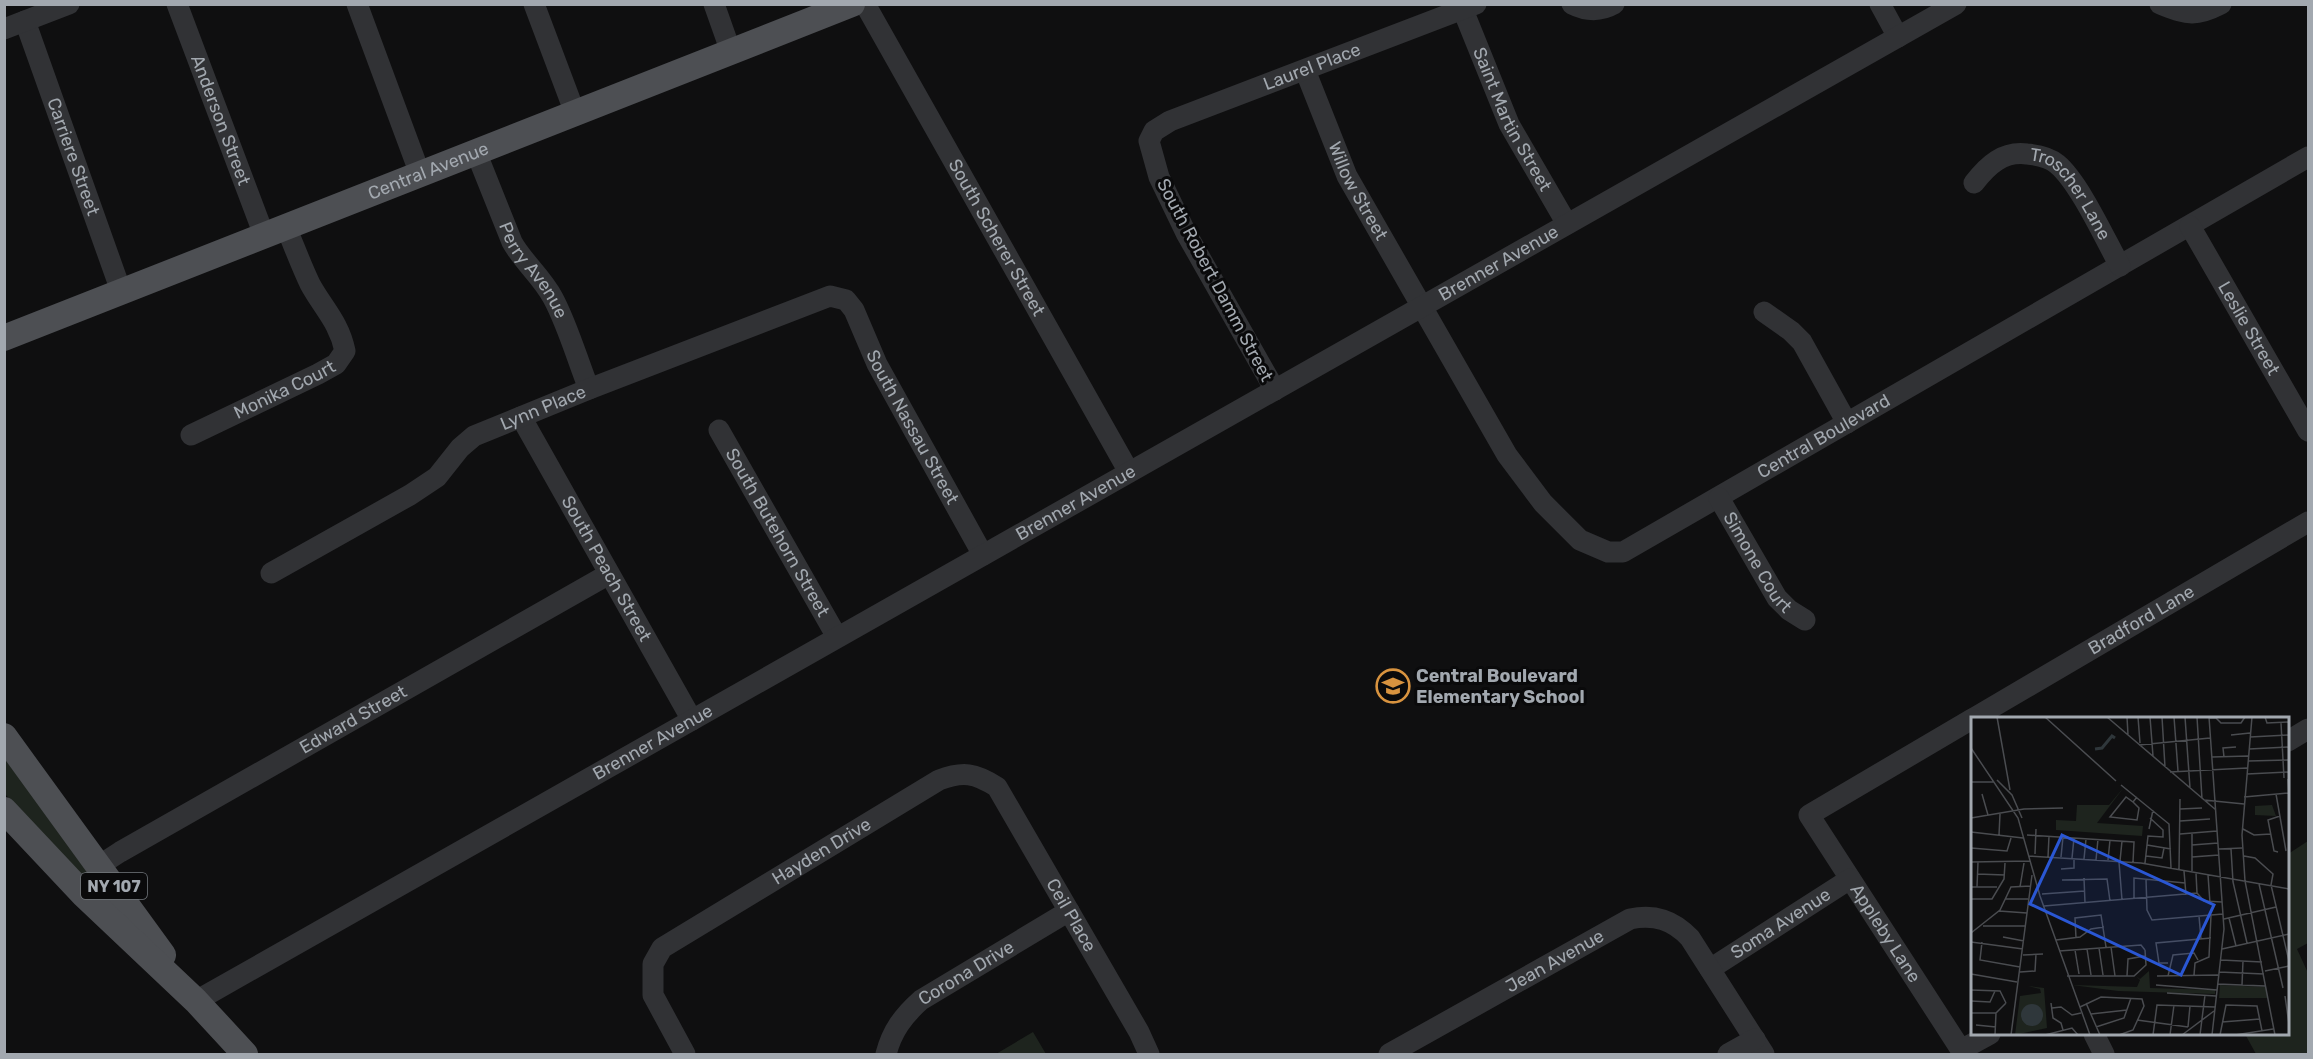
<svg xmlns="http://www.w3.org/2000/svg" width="2313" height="1059" font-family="Rubik,sans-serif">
	<rect width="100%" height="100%" fill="#0f0f10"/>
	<!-- green -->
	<path fill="#1e241e" d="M 4,751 L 77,851 L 105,903 L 5,794 Z
		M 2308,841 L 2308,943 L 2297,949 L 2308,973 L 2308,1054 L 2256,1054 L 2245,1034 L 2288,1034 L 2288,854 Z
		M 1033,1032 L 1046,1054 L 996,1054 Z"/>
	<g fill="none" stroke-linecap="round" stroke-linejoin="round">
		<!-- minor -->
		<g stroke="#313235" stroke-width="21">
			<path id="s1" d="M 177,4 L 264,235"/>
			<path d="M 357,4 L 420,174"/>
			<path d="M 534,4 L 575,113"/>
			<path d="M 714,4 L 731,52"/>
			<path id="s2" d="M 865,4 L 1129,472"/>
			<path d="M 1572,4 C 1586,11 1600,12 1614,4"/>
			<path d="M 1880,4 L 1898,37"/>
			<path d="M 2160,4 C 2187,14 2194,18 2221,4"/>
			<path id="s3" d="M 1463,10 L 1509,124 L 1567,224"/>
			<path id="s4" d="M 25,21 L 121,291"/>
			<path d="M 4,29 L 69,4"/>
			<path id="s5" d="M 1305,70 L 1347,176 L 1507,455 L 1543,503 L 1580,540 L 1608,552 L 1623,552 L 2308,157"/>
			<path id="s6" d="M 476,152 L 512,242 C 523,262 542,277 553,298 C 568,326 577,359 589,389"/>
			<path id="s7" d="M 1974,183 C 1988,165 2003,151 2027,154 C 2038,155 2049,157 2057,164 C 2079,182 2105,239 2120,266"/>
			<path id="s8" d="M 2190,226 L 2308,431"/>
			<path d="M 1764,312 L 1791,331 L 1802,342 L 1847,423"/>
			<path id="s9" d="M 1275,390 L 1186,233 L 1159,177 L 1149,141 L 1154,131 L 1170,121 L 1476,4"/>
			<path id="s10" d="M 521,417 L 692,720"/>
			<path id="s11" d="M 719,430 L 837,637"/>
			<path id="s12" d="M 191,435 L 318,374 L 336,364 L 345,351 C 339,322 323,308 310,284 C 301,265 294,246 286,227"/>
			<path id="s13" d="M 1719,498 L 1777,598 L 1789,610 L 1805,620"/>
			<path id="s14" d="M 271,573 L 410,495 L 437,477 L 460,448 L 474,436 L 589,389 L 830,296 L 846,300 L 854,310 L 877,364 L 983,555"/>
			<path id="s15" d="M 1974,718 L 2308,522"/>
			<path id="s16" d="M 1972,719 L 1809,815 L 1961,1050 L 1990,1034"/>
			<path d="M 2288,741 L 2308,729"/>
			<path id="s17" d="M 100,865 L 120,852 L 609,574"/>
			<path id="s18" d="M 1710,969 L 1850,879"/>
			<path id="s19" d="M 196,1001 L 1956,4"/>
			<path d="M 2094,1034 L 2104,1054"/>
			<path id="s20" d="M 685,1054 L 653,995 L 653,964 L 662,948 L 939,780 C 963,771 975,773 997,787 L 1139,1032 L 1149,1054"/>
			<path id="s21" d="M 886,1054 C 892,1031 903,1016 921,1000 L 1069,911"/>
			<path id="s22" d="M 1389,1054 L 1630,919 C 1655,914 1673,920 1690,938 L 1764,1054"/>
			<path d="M 1728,1054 L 1755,1039"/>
		</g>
		<!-- major -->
		<g stroke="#4d4f53" stroke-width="26">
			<path id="s23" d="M 4,338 L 852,4"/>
			<path d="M 4,736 L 163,955"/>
			<path d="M 4,810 L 84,895 L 196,1001 L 245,1054"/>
		</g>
	</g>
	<!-- icons -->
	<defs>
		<g id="school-ring" transform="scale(1.725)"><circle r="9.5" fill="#0a0a0b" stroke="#d8933f" stroke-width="1.5"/><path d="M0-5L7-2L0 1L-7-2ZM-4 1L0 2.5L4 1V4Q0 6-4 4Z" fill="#d8933f"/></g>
	</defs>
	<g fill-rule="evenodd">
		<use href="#school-ring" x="1393" y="686"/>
	</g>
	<g text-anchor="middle" stroke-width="6" stroke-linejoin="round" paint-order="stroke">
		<!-- shield labels -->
		<rect fill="#0a0a0b" stroke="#74797e" stroke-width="1.5" x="81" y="873" width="66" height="26" rx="4.5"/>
		<g font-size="16" font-weight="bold" fill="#a2a8af">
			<text x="114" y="892">NY 107</text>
		</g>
		<!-- street labels -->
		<g font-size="18" fill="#a2a8af" stroke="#0a0a0b">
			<text dy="6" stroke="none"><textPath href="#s9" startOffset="462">Laurel Place</textPath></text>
			<text dy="6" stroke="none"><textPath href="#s3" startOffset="120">Saint Martin Street</textPath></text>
			<text dy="6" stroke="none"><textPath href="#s1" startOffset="124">Anderson Street</textPath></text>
			<text dy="6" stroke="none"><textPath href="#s4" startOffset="144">Carriere Street</textPath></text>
			<text dy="6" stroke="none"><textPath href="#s23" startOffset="456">Central Avenue</textPath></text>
			<text dy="6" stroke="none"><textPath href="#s5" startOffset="132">Willow Street</textPath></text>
			<text dy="6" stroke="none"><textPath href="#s7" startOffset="126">Troscher Lane</textPath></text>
			<text dy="6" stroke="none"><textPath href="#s2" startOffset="268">South Scherer Street</textPath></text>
			<text dy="6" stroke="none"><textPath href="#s19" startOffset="1497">Brenner Avenue</textPath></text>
			<text dy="6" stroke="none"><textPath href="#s6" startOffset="132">Perry Avenue</textPath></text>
			<text transform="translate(1215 280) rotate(62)" y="6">South Robert Damm Street</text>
			<text dy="6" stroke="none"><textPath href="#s8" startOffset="118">Leslie Street</textPath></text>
			<text dy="6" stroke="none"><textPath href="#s12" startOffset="104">Monika Court</textPath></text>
			<text dy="6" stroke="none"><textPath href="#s14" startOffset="322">Lynn Place</textPath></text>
			<text dy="6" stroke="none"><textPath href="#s14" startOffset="790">South Nassau Street</textPath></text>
			<text dy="6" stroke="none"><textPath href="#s5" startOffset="825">Central Boulevard</textPath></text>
			<text dy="6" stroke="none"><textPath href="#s19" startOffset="1011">Brenner Avenue</textPath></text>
			<text dy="6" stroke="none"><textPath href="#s11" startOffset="118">South Butehorn Street</textPath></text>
			<text dy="6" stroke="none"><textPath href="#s13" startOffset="75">Simone Court</textPath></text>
			<text dy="6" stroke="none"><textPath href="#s10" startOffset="174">South Peach Street</textPath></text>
			<text dy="6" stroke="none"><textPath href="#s15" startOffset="194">Bradford Lane</textPath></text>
			<text dy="6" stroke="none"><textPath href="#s17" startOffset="292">Edward Street</textPath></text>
			<text dy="6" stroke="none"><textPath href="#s19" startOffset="525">Brenner Avenue</textPath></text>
			<text dy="6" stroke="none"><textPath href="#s20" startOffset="303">Hayden Drive</textPath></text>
			<text dy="6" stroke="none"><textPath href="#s20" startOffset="650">Ceil Place</textPath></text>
			<text dy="6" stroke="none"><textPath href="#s18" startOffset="84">Soma Avenue</textPath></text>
			<text dy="6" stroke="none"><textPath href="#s16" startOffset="330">Appleby Lane</textPath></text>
			<text dy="6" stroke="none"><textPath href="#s22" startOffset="190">Jean Avenue</textPath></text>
			<text dy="6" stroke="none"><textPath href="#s21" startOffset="118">Corona Drive</textPath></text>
		</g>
		<!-- poi labels -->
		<g font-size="18" font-weight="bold" fill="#a2a8af" stroke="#0a0a0b" text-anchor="start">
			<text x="1416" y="682">Central Boulevard<tspan x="1416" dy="21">Elementary School</tspan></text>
		</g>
	</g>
	<!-- overview -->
	<g transform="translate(1971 717)">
		<rect width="318" height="318" fill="#0f0f10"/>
		<path d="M 153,70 L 126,106 L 172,109 L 171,119 L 85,113 L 85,103 L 105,104 L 106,88 L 138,88 ZM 301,88 L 305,99 L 284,98 L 284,89 ZM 178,254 L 179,271 L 244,273 L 244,277 L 147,274 L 101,268 L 166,270 L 169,263 L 165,259 L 169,262 ZM 249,268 L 295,270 L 297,281 L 248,281 ZM 57,269 L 73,271 L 76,311 L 44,318 L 49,279 L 70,276 L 69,272 Z" fill="#1e241e"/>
		<path d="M50 298a11 11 0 1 1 22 0a11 11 0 1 1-22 0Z" fill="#2f373b"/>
		<path fill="none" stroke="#2f373b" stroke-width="3" d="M 124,32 L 131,31 L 141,19 L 144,21"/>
		<path fill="none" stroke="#4a4c50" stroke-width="1.5" d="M 26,0 L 39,73M 74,0 L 145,64M 136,0 L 245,93M 156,0 L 157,18M 167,0 L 169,26M 179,0 L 182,39M 191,0 L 194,50M 203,0 L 207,54M 214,0 L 219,71M 226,0 L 231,82M 238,0 L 253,212 L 241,318M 281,0 L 271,118 L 274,164 L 304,318M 294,0 L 296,6 L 318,5M 238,1 L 245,1 L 250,6 L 270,6 L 274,0M 310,6 L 313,61M 260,18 L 279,16M 279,20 L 318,18M 168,28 L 239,21M 0,31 L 47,101 L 69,179 L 119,318M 278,32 L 318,30M 241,40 L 277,39M 253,40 L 252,31 L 265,30M 277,44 L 318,43M 199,55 L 276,51M 276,57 L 318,55M 317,62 L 318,81M 26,63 L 41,78 L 51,101M 0,65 L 23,65M 150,68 L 198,107 L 200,151M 11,77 L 17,98M 305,77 L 315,134M 273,80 L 318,76M 233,83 L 273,87M 162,85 L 168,91 L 166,103 L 139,100 L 155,80 L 162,85 L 166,80M 209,92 L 231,91M 0,101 L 53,92 L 92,91M 209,104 L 239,102M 178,112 L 182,93M 272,112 L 283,118 L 300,117M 0,115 L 52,121M 209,117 L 246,114M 28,118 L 29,97M 56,118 L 163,125 L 162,145M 176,128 L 200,132M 221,128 L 247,126M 0,131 L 36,134 L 40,121M 248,132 L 271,131M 260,132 L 262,165 L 276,226M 307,135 L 303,134 L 297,103 L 309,99M 64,137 L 65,112M 58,139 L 170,146 L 318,172M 175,139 L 191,141 L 193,131M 273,139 L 284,141 L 302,157 L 300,168 L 318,244M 77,140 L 78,119M 90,140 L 92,120M 221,140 L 248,138M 101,141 L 103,121M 113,142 L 115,122M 125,143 L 127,122M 137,143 L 139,123M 149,144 L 151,124M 0,145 L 59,144M 148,145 L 151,183M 174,146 L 177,119 L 192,120 L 192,113 L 179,101M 90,152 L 103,151 L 103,142M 208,152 L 209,82M 213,154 L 215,178M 221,154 L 221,116M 225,156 L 226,176 L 233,184 L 251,185M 6,157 L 34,158M 237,158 L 239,186M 113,161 L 114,186M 175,162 L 176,193 L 181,203 L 252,197M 91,163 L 136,162 L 139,184M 288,167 L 312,271M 0,170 L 26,170M 6,170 L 7,145M 49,170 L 53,146M 71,177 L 114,174M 0,182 L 21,182 L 33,162 L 34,146M 34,182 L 57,182M 163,182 L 163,161 L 214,166M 73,189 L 226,176M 28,194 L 56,196M 228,199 L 230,222M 258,201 L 265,229M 253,202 L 305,190M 12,209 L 55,209M 0,216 L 29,193 L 40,170 L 60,169M 32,220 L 53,224M 105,221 L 104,201 L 130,198 L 135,230M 85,223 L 109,220 L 120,212 L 133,210M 0,225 L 52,232M 11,225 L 9,243 L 49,250M 140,230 L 144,259M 128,231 L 132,258M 116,232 L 120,258M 251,232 L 318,217M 104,233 L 108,257M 88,234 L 170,228 L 174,233M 52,238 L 72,237M 250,243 L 291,245M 197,246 L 188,246 L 185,226 L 240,221M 294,254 L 318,249M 49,255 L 64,254 L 65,237M 248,255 L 293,257M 0,257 L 46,265M 223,258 L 224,246 L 238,240 L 240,198M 96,259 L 163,259 L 175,248 L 174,233M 156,259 L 157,242 L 174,239M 186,259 L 247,258M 197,259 L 202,238 L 223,236 L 227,243M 247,267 L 294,269M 185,268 L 246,273M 271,268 L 272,244M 0,273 L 29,274 L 35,286M 196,276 L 245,279M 314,279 L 318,307M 0,284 L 19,285 L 24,274M 80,286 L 82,301 L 90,306 L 92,313M 115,286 L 129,318M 109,290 L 130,280 L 171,282 L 173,289 L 162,313 L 148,318M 81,291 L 90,290 L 101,298 L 110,296M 0,296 L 25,296 L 35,286M 120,297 L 156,293M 166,303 L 217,310M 251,305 L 289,302M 5,308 L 25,310M 125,310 L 153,301 L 160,281M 217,310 L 219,289M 24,318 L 25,296M 40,318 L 61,158M 74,318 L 101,311 L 107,318M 182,318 L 186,288 L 244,290M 199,318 L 203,288M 211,318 L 243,294M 229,318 L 234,278M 249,318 L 255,288 L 286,289 L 291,314M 264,318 L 302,312"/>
		<path fill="#2a57d4" fill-opacity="0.15" stroke="#2a57d4" stroke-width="3" d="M 91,118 L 243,188 L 210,258 L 59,187 Z"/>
		<rect width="318" height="318" fill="none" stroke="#a2a8af" stroke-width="3"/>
	</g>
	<!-- border -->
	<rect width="2313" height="1059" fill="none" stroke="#a2a8af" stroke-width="12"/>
</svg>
